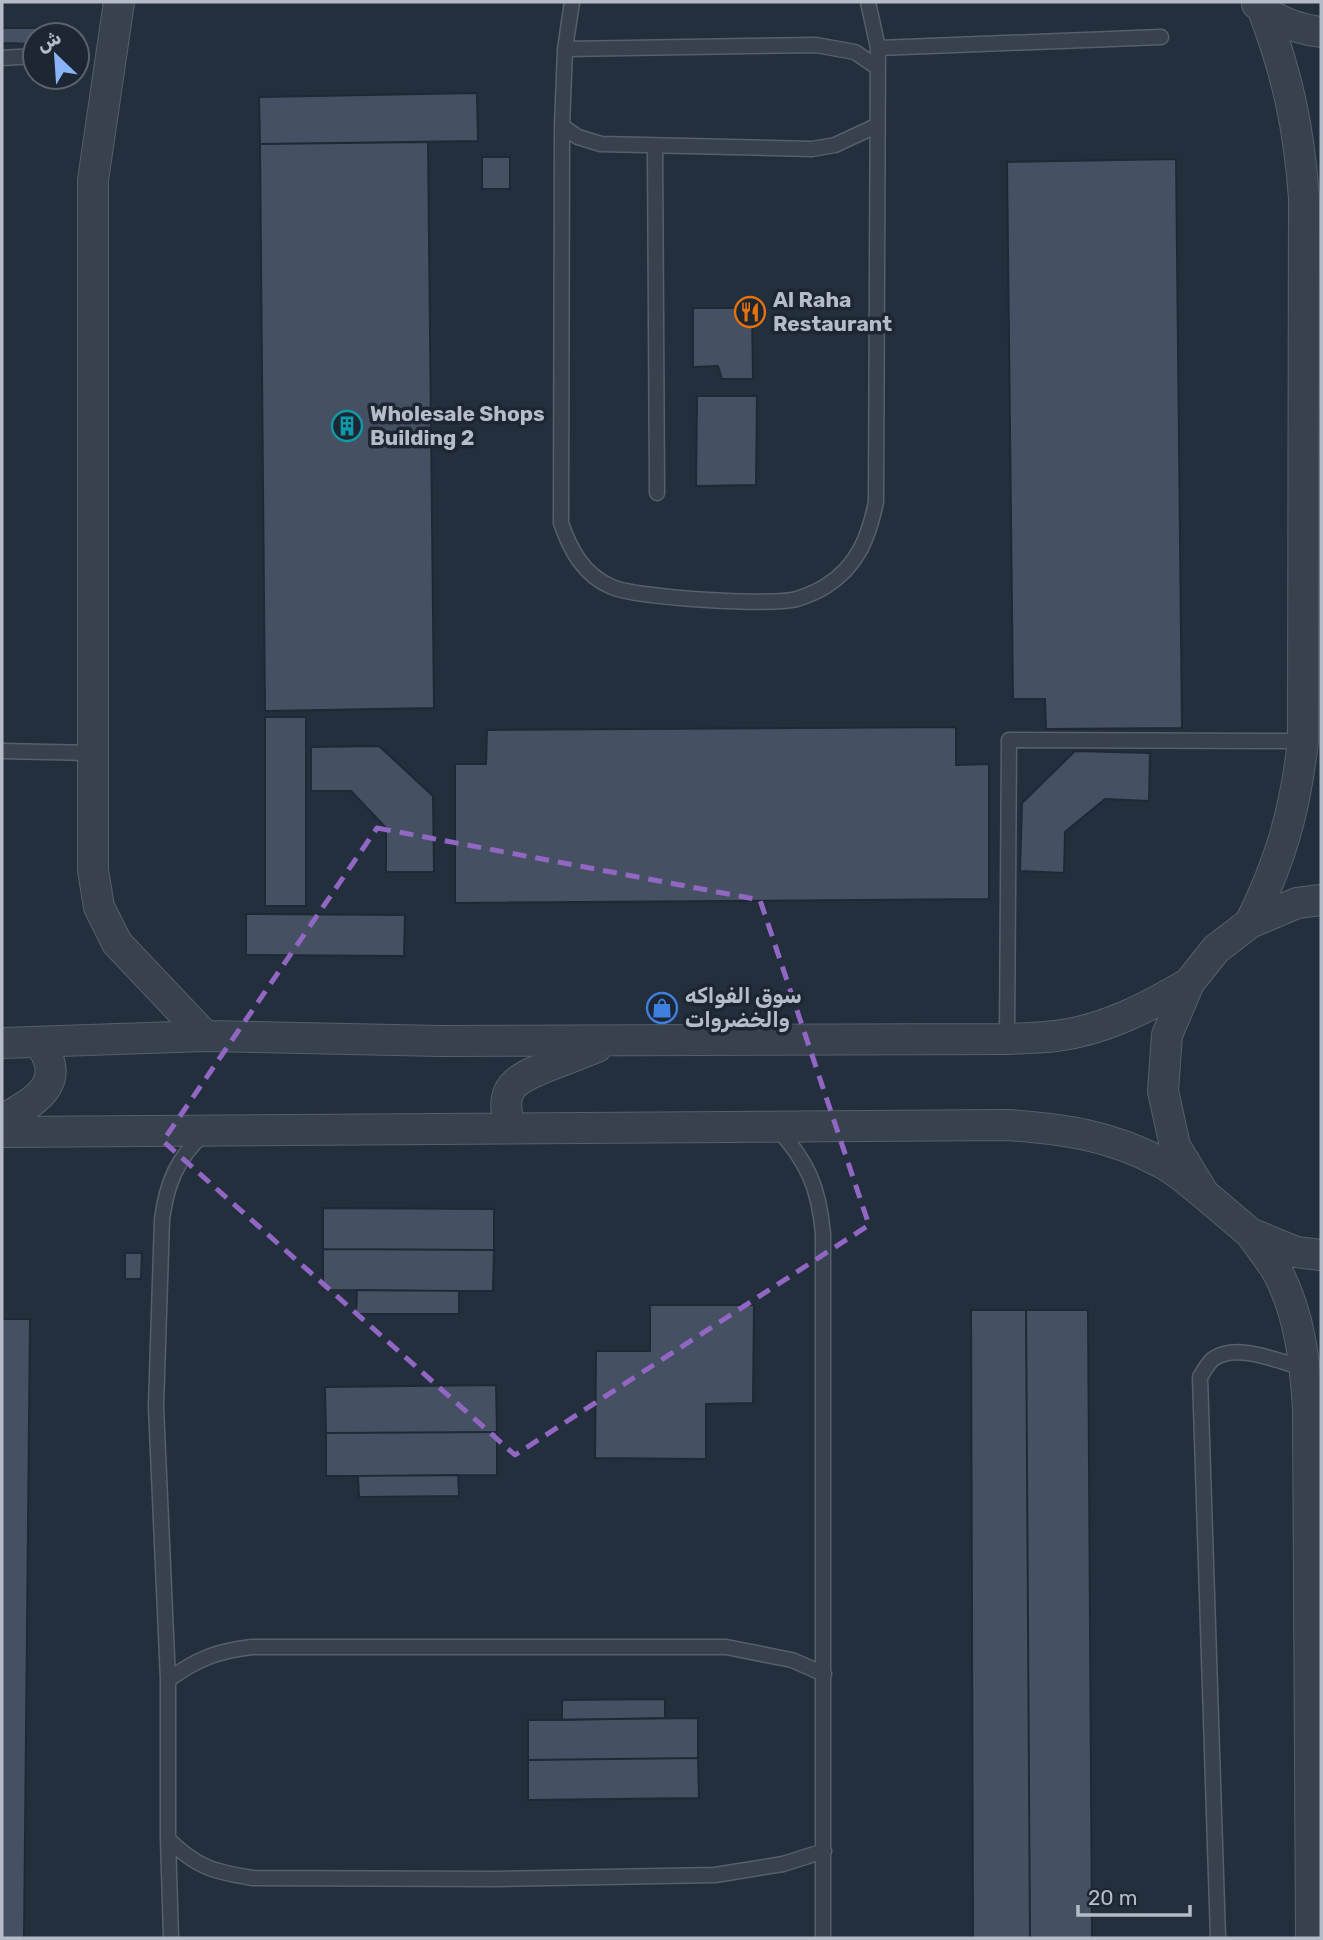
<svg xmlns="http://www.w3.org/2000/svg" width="1323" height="1940" font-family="Rubik,'Noto Sans Arabic',sans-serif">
	<rect width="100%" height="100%" fill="#242f3e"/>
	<!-- building -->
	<path fill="#455162" stroke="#1f2835" stroke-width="2" d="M 2,28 L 42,28 L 42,35 L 35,35 L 35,44 L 2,43 Z
		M 477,93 L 478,141 L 260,144 L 259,97 Z
		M 428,142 L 434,708 L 265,711 L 260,144 Z
		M 482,157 L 510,157 L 510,189 L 482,189 Z
		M 1176,159 L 1182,728 L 1046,729 L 1045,699 L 1013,699 L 1007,162 Z
		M 693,308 L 752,308 L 753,379 L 722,379 L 718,366 L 693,367 Z
		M 697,396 L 757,396 L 756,485 L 696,486 Z
		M 265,717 L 306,717 L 306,906 L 265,906 Z
		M 956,727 L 956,765 L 989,764 L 989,899 L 455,903 L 455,764 L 486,764 L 487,730 Z
		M 379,746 L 433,796 L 434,872 L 386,872 L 386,828 L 351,791 L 311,791 L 311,747 Z
		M 1075,751 L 1150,753 L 1149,801 L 1105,799 L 1065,832 L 1064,873 L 1020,871 L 1022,803 Z
		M 246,914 L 405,915 L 404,956 L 246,955 Z
		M 323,1208 L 494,1209 L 494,1250 L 323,1249 Z
		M 323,1249 L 494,1250 L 493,1291 L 323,1290 Z
		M 125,1253 L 142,1253 L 141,1279 L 125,1279 Z
		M 357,1290 L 459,1291 L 459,1314 L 356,1314 Z
		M 650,1305 L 754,1305 L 753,1403 L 706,1404 L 706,1459 L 595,1458 L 596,1351 L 650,1351 Z
		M 971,1310 L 1026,1310 L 1030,1938 L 973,1938 Z
		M 1026,1310 L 1088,1310 L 1092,1938 L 1030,1938 Z
		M 2,1319 L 30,1319 L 24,1938 L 2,1938 Z
		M 496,1385 L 497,1432 L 326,1433 L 325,1387 Z
		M 497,1432 L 497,1475 L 326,1476 L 326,1433 Z
		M 458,1475 L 459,1496 L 359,1497 L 358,1476 Z
		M 665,1699 L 665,1718 L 562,1720 L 562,1700 Z
		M 698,1718 L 698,1758 L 528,1760 L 528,1720 Z
		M 698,1758 L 699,1798 L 528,1800 L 528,1760 Z"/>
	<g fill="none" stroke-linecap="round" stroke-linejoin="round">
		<!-- service casing -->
		<g stroke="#565f6c" stroke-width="17">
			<path id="service" d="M 572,2 L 565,49 L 562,126 L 561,523 C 570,549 583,575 612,587 C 638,598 769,606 797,599 C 806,596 818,591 826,586 C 858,566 869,536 876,502 L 878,48 L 868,2
				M 878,48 L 1161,37
				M 565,49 L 816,45 L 855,52 L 878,68
				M 2,58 L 34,56
				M 562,126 L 578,137 L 601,144 L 812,149 L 835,145 L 876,126
				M 655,147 L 657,493
				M 2,751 L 93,753
				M 1007,1039 L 1009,740 L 1303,741
				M 776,1127 C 808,1162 819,1188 823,1234 L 823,1938
				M 168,1680 C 197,1659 217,1651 252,1647 L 726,1647 L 792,1660 L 824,1674
				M 168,1839 C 196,1867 214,1872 253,1878 L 494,1879 L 715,1875 L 783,1864 L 824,1851
				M 171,1938 L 168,1839 L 168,1680 L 156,1407 L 162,1219 C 167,1183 177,1158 204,1134
				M 1218,1938 L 1200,1377 C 1204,1371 1208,1363 1213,1359 C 1238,1342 1278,1362 1305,1368"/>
		</g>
		<!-- minor casing -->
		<g stroke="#565f6c" stroke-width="32">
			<path id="minor" d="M 119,2 L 93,180 L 93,870 L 99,907 L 117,943 L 205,1036
				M 1257,4 C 1274,21 1298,29 1321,32
				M 1321,900 L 1297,903 L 1250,923 L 1216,949 L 1189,983 L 1167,1035 L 1163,1091 L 1175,1146 L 1204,1194 L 1250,1233 L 1296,1252 L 1321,1255
				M 1250,923 C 1281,860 1295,811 1303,741 L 1304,198 C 1299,129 1288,76 1263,10
				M 2,1043 L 205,1036 L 441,1041 L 1007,1039 C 1023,1038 1040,1038 1056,1036 C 1105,1030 1148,1007 1189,983
				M 2,1120 C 35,1101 69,1084 39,1042
				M 511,1128 C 496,1087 517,1078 551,1065 C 566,1059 582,1053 597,1047
				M 2,1132 L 1007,1125 C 1064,1129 1109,1135 1160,1162 C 1176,1170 1190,1183 1204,1194
				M 1250,1233 C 1259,1246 1270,1259 1278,1273 C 1300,1315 1305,1363 1308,1409 L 1311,1938"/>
		</g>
		<!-- service -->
		<use href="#service" stroke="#38414e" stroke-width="14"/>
		<!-- minor -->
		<use href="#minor" stroke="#38414e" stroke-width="30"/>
	</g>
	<!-- marked area -->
	<path fill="none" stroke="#9266c3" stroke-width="5" stroke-dasharray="14 9" stroke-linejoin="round" d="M 377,828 L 760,900 L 869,1225 L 515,1455 L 163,1141 Z"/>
	<!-- icons -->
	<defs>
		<g id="restaurant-ring" transform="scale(1.575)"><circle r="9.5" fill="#1d2633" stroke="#e8710a" stroke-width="1.5"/><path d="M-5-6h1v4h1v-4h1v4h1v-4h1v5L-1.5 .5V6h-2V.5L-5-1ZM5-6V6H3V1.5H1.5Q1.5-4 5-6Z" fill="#e8710a"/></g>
		<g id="building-ring" transform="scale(1.575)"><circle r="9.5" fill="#1d2633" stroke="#0f9aa8" stroke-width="1.5"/><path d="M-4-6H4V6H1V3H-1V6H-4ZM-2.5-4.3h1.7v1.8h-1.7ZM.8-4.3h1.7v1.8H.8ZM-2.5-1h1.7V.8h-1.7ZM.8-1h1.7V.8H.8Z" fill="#0f9aa8"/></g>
		<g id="shop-ring" transform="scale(1.575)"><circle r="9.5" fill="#1d2633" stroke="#3f7fe0" stroke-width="1.5"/><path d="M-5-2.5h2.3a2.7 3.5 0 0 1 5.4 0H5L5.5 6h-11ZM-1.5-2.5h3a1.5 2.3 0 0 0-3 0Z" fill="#3f7fe0"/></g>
	</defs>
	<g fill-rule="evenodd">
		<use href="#restaurant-ring" x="750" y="312"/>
		<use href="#building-ring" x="347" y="426"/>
		<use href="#shop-ring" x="662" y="1008"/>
	</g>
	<g text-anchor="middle" stroke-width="7" stroke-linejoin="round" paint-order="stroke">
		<!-- poi labels -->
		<g font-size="21" font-weight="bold" fill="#b4bcc9" stroke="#1d2633" text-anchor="start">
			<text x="773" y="307">Al Raha<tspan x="773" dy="24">Restaurant</tspan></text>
			<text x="370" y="421">Wholesale Shops<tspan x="370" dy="24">Building 2</tspan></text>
			<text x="685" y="1003">سوق الفواكه<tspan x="685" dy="24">والخضروات</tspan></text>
		</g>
	</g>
	<!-- border -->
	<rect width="1323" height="1940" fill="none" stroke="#b4bcc9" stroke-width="7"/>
	<!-- north arrow -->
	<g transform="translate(56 56) rotate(335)"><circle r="33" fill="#1d2633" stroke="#59626f" stroke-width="2"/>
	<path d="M0-5L12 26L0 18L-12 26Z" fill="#8ab4f8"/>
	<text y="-10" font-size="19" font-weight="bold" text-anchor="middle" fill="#b4bcc9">ش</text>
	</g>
	<!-- scale -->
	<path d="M1078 1905v10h112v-10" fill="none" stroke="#b4bcc9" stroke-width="3.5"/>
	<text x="1088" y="1905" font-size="21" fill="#b4bcc9" stroke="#1d2633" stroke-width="5" paint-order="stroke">20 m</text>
</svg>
